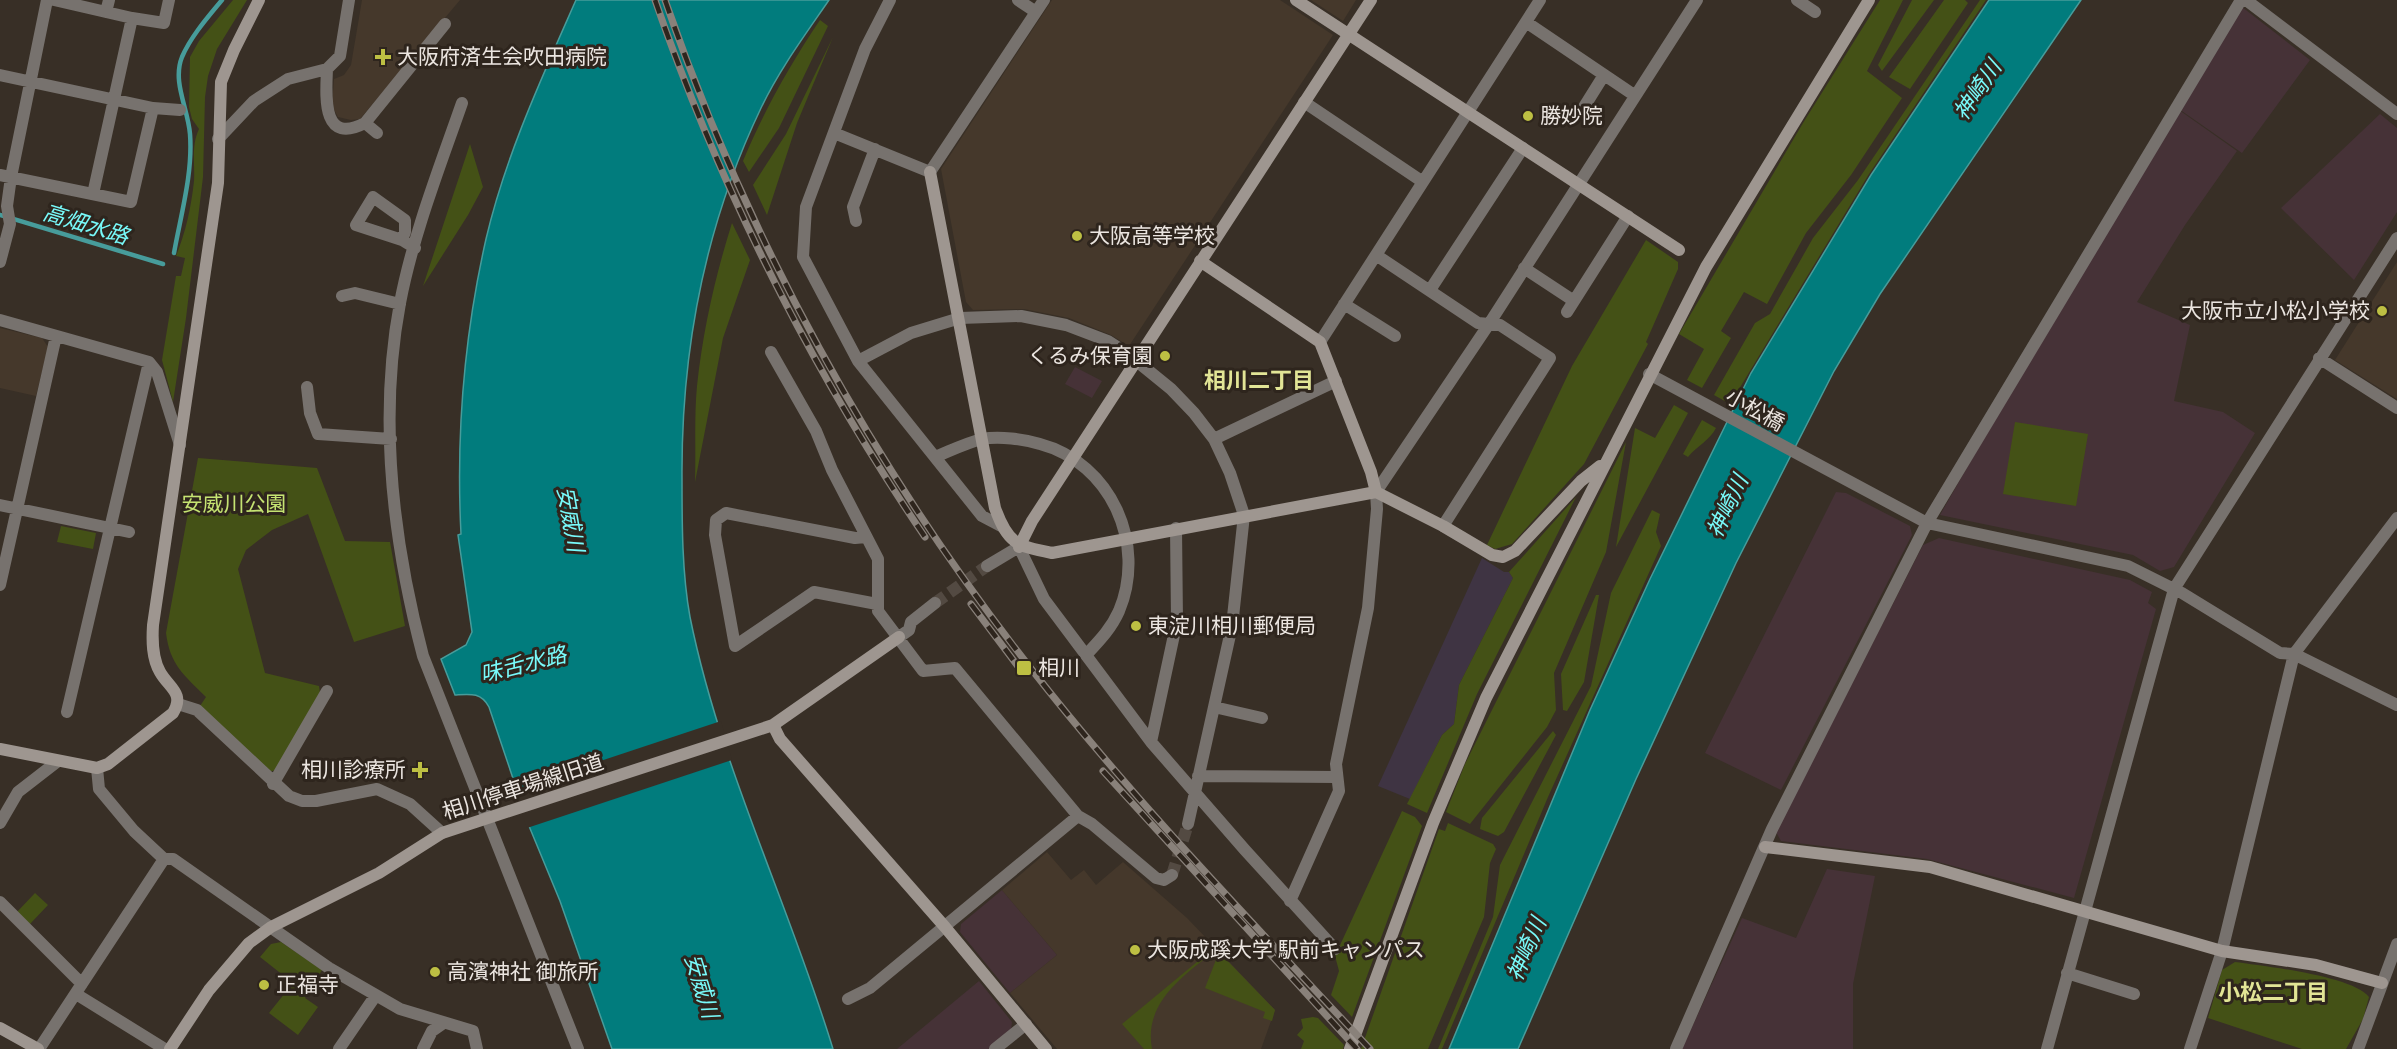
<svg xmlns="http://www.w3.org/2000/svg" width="2397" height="1049" font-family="'Roboto Condensed','Noto Sans JP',sans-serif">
	<rect width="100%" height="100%" fill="#382f26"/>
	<!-- commercial -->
	<path fill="#3f3443" d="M 1482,558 L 1504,572 L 1509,572 L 1513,578 L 1459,685 L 1454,724 L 1442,735 L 1410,799 L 1378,786 Z"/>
	<!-- industrial -->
	<path fill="#463237" d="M 2242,7 L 2310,60 L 2242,153 L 2179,109 Z
		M 2179,110 L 2237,151 L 2185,225 L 2137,302 L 2190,325 L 2174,401 L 2223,412 L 2255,433 L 2174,567 L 2160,571 L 2133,555 L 1940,515 L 2053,317 Z
		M 2380,114 L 2397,128 L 2397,212 L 2354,280 L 2281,208 Z
		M 1075,367 L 1102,381 L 1092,398 L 1065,384 Z
		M 1836,492 L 1846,493 L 1910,526 L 1912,535 L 1781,790 L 1705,753 Z
		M 1939,538 L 2130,580 L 2152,592 L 2148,603 L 2156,609 L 2074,898 L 1927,859 L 1781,841 L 1776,832 L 1923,545 Z
		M 1827,869 L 1875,876 L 1853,984 L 1853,1049 L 1682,1049 L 1742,918 L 1796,938 Z
		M 1002,890 L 1057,955 L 1010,993 L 960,932 L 961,924 Z
		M 979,981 L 1012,1022 L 1011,1030 L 989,1049 L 897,1049 Z"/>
	<!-- built -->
	<path fill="#45382b" d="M 362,0 L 460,0 L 360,119 L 351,120 L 338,117 L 332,106 L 334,79 L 344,75 L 351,65 Z
		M 1052,0 L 1280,0 L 1333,35 L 1129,346 L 1111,335 L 1069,318 L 1024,309 L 973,310 L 966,302 L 941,169 Z
		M 1311,0 L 1356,0 L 1343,21 Z
		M 2397,262 L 2397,399 L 2335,360 Z
		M 0,328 L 42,338 L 48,347 L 36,396 L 0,388 Z
		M 1047,852 L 1071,880 L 1084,870 L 1096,885 L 1123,862 L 1187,918 L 1275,1010 L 1261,1049 L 1057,1049 L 1010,993 L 1057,955 L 1002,890 Z"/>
	<!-- green -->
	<path fill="#445116" d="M 233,0 L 247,0 L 217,49 L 208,76 L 205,97 L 203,177 L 186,318 L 173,402 L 162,360 L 176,276 L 181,276 L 185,258 L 176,256 C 186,231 191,208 194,181 C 195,163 191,146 199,129 L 192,119 L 189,107 L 190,57 L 199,41 Z
		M 1880,0 L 1903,0 L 1867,71 L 1902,98 L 1851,175 L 1806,233 L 1767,304 L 1744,292 L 1721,331 L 1731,338 L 1702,388 L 1687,380 L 1704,349 L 1679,334 L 1803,123 Z
		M 1912,0 L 1934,0 L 1882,71 L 1878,65 Z
		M 1944,0 L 1965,0 L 1968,3 L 1910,89 L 1889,77 Z
		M 1980,0 L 1986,0 L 1869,174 L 1730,404 L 1714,395 L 1755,323 L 1770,314 L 1813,238 L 1858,180 Z
		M 820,20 L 828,26 L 779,128 L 749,172 L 743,161 C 764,111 789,66 820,20 Z
		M 833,37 L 797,123 L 767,215 L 753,185 L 786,134 Z
		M 470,144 L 483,187 L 468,215 L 423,286 Z
		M 732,223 L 750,260 L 723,338 L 695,482 C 696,450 694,417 697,386 C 703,330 715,277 732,223 Z
		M 1646,240 L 1678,262 L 1678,269 L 1646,342 L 1648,344 L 1584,464 L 1512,544 L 1495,549 L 1487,545 L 1572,366 Z
		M 1674,405 L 1688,413 L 1616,547 L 1635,428 L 1655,438 Z
		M 1702,420 L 1716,428 C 1710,440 1697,446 1688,457 L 1683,454 Z
		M 2015,422 L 2088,434 L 2076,506 L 2003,494 Z
		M 1626,442 L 1606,552 L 1554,673 L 1556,710 L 1547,727 L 1470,824 L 1446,812 L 1465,764 Z
		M 198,458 L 317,468 L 345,541 L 390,542 L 405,626 L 354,642 L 308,514 L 272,530 L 246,550 L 238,569 L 265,673 L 319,686 L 320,693 L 278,769 L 270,772 L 200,706 L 206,697 C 184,675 170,665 166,633 Z
		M 1576,497 L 1477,694 L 1427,813 L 1407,804 L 1442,735 L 1454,724 L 1459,685 L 1513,578 L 1509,572 Z
		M 1652,510 L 1660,514 L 1656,532 L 1661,546 L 1548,797 L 1442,1049 L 1438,1049 L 1493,917 L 1500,865 L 1591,686 L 1611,593 Z
		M 61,526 L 96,533 L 93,549 L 57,542 Z
		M 1596,595 L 1599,595 L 1584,682 L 1567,711 L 1563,710 L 1561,674 Z
		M 1553,731 L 1556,735 L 1504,832 L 1498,836 L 1480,829 L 1482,818 Z
		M 1402,811 L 1415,817 L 1422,826 L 1352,1017 L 1331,995 L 1339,971 L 1335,956 Z
		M 1448,823 L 1493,844 L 1496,849 L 1490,863 L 1484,917 L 1428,1049 L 1361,1049 L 1439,829 L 1445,831 Z
		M 35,893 L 48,905 L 30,924 L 17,912 Z
		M 281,942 L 322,970 L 305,998 L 318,1007 L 298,1035 L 269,1013 L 293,983 L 260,957 L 271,944 Z
		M 1215,947 L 1217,949 C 1185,975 1143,1002 1152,1049 L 1144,1049 L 1122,1024 Z
		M 1219,952 L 1275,1010 L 1272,1021 L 1263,1018 L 1265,1012 L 1205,988 Z
		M 2235,962 C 2264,966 2353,976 2369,997 L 2363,1019 L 2346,1049 L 2302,1049 L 2208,1018 L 2222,970 Z
		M 1313,1017 L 1318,1018 L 1344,1045 L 1343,1049 L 1301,1049 L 1304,1041 L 1297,1035 L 1303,1028 L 1301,1019 Z"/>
	<!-- water -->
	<path fill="#017c7d" stroke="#479c9b" stroke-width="1.5" d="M 576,0 L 829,0 C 805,35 779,70 761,108 C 705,225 681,350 682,479 C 682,524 682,573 690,617 C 720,766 789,904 833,1049 L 612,1049 L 560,901 L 529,826 L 489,707 C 481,692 470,694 455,695 L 441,659 L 466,645 L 472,632 L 458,535 L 461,534 C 456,435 464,336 486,239 C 505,157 542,77 576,0 Z
		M 1989,0 L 2081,0 L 1880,294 L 1834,371 L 1736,563 L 1636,779 L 1518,1049 L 1449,1049 L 1590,710 L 1650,579 L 1751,373 L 1871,175 Z"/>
	<!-- pier -->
	<path fill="#382f26" d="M 721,721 L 732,760 L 527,828 L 513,790 Z"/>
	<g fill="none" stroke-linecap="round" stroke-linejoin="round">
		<!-- stream -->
		<path stroke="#479c9b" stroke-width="4.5" d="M 0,215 L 163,264
			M 174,253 C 181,214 193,173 190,134 C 188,108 172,82 182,57 C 191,36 208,17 222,0"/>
		<!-- street-tunnel -->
		<path stroke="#534a42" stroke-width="12" stroke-dasharray="12 6" stroke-linecap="butt" d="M 935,603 L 987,566
			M 1172,875 L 1188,824"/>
		<!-- street -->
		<path stroke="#77726e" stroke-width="12" d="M 54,0 L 132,18 L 164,23 L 169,0
			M 890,0 L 865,49 L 806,207 L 803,257 L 858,361 L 982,516 L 1001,526
			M 1018,0 L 1036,12
			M 1797,0 L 1815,12
			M 2246,0 L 2397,114
			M 106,12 L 109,0
			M 1526,22 L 1634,95
			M 327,69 C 326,95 321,146 365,123 L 445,24
			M 0,75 L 153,108 L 180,110
			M 1304,102 L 1423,182
			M 462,103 C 439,169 413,235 400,303 C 378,420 393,542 423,656 L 578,1049
			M 1584,107 L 1604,75
			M 365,123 L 377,133
			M 834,133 L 930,172 L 1044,0
			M 218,139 L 254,101 L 288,79 L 327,69 L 340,56 L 349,0
			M 0,175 L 131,202 L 153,108
			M 93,194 L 132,18
			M 856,221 L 853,207 L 875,149
			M 402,240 L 405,232 L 405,220 L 373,197 L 356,225 L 402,240 L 415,248
			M 1376,255 L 1478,323 L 1500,325 L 1550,358 L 1443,526
			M 0,262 L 10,224 L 7,206 L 11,177 L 47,0
			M 1524,268 L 1574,301
			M 1430,290 L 1523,148
			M 342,296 L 355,293 L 400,304
			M 1344,304 L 1395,336
			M 1567,312 L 1628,216
			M 0,320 L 149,362 L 157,372 L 180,445
			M 1320,342 L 1540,0
			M 771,352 L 816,431 L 832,470 L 878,559 L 878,611 L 923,671 L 955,668 L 1078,816 L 1092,824 L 1156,878 L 1164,880 L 1172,875
			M 2319,358 L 2397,408
			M 858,361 L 911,333 L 960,318 L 1021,316 L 1066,325 L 1108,341 L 1128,354 L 1171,389 L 1194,413 L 1214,439 L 1230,473 L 1244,515 L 1232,626 L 1188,824
			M 1649,374 L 1927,523 L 2128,566 L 2182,593 L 2280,653 L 2294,654 L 2397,705
			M 307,387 L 310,413 L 318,434 L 391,439
			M 1214,439 L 1336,381
			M 935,457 C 950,451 966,443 982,439 C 999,436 1024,439 1040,444 C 1111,463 1147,544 1119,611 C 1111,629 1099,641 1086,655
			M 0,505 L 129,532
			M 866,537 L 855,538 L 726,513 L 716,520 L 715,535 L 735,646 L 814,592 L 877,604
			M 987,566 L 1019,547 L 1044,599 L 1151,742 L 1245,850 L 1335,949
			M 0,585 L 56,336
			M 899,637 L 909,630 L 911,622 L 935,603
			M 178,704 L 197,710 L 289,796 L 302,801 L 316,801 L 377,789 L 410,804 L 442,833
			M 1214,707 L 1262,718
			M 67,712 L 149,362
			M 1151,742 L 1177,621 L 1176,528
			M 97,768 L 99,789 L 134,831 L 164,859 L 173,859 L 329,968 L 400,1009 L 473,1031 L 477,1049
			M 1198,776 L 1336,777
			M 273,784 L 327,691
			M 0,823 L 18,792 L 58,761
			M 1290,901 L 1339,791 L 1336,764 L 1368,608 L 1377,509 L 1376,492 L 1489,324 L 1697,0
			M 0,902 L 82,984
			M 2067,973 L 2134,994
			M 76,994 L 165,1049
			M 848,999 L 870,988 L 1078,816
			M 39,1049 L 164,859
			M 339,1049 L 376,995
			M 423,1049 L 432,1031 L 442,1024
			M 995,1049 L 1026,1024
			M 1676,1049 L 1772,829 L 1927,523 L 2241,0
			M 2047,1049 L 2174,589 L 2397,238
			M 2190,1049 L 2222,951 L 2294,654 L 2397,518
			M 2358,1049 L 2397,944"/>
		<!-- secondary -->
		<path stroke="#9e9690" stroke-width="12" d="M 1296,0 L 1679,250
			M 930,172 L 995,508 C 1008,544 1017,546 1052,553 L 1376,492 L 1443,526 L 1492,555 L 1503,557 L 1515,551 L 1581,481 L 1600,466
			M 1200,261 L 1320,342 L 1371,472 L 1376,492
			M 1019,547 L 1032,521 L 1371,0
			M 773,725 L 780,739 L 945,927 L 1046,1049
			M 0,749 L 97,768 L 108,764 L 173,713 C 185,693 169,688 160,672 C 152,658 152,641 153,625 L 218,183 L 221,82 L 234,50 L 259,0
			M 1765,847 L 1930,867 L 2222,951 L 2316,965 L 2382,983
			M 0,1028 L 38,1049
			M 170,1049 L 209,990 L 249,943 L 271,927 L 379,873 L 442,833 L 773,725 L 899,637
			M 1350,1049 L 1433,823 L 1486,698 L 1706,267 L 1869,0"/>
		<!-- rail casing -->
		<g stroke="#89817a" stroke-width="7">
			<path id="rail" d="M 655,0 C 721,190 812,371 925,537
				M 665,0 C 748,240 872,466 1029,666 C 1134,801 1254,924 1370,1049
				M 971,604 L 1023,673
				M 1103,771 L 1357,1049"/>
		</g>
		<!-- rail -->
		<use href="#rail" stroke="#2e251d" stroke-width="4.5" stroke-dasharray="14" stroke-linecap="butt"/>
	</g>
	<!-- markers -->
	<g fill="#bdbf43" stroke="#2e251d" stroke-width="2">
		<path d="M380 48h6v6h6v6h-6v6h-6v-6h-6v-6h6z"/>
		<circle cx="1528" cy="116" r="6"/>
		<circle cx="1077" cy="236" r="6"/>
		<circle cx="2382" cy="311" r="6"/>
		<circle cx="1165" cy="356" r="6"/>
		<circle cx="1136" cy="626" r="6"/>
		<rect x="1016" y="660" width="16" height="16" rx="3"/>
		<path d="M417 761h6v6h6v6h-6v6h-6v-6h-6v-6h6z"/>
		<circle cx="1135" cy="950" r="6"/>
		<circle cx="435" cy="972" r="6"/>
		<circle cx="264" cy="985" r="6"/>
	</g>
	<g text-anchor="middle" stroke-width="6" stroke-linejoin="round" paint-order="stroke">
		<!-- poi labels -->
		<g font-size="21" fill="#ebe5e0" stroke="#2e251d" text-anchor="start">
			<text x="397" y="64">大阪府済生会吹田病院</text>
			<text x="1540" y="123">勝妙院</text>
			<text x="1089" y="243">大阪高等学校</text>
			<text x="2370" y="318" text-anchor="end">大阪市立小松小学校</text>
			<text x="1153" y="363" text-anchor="end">くるみ保育園</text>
			<text x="1148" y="633">東淀川相川郵便局</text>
			<text x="1038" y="675">相川</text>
			<text x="406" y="777" text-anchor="end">相川診療所</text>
			<text x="1147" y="957">大阪成蹊大学 駅前キャンパス</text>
			<text x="447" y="979">高濱神社 御旅所</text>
			<text x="276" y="992">正福寺</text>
		</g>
		<!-- street labels -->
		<g font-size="21" fill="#ebe5e0" stroke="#2e251d">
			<text transform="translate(1755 410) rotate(29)" y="7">小松橋</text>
			<text transform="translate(523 787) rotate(-18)" y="7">相川停車場線旧道</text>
		</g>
		<!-- park labels -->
		<g font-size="21" fill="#c5e372" stroke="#2e251d">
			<text x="234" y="511">安威川公園</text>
		</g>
		<!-- water labels -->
		<g font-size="22" font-style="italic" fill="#78fafa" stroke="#2e251d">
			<text transform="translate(1977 90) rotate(-56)" y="8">神崎川</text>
			<text transform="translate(86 224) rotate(17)" y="8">高畑水路</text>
			<text transform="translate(1727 506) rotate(-65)" y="8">神崎川</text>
			<text transform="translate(571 519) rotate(80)" y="8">安威川</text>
			<text transform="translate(523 664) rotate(-14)" y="8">味舌水路</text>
			<text transform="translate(1526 949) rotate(-67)" y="8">神崎川</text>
			<text transform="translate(702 986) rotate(73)" y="8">安威川</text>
		</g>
		<!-- neighbourhood labels -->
		<g font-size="22" font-weight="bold" fill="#e2e596" stroke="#2e251d">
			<text x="1259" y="388">相川二丁目</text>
			<text x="2273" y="1000">小松二丁目</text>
		</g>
	</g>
</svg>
